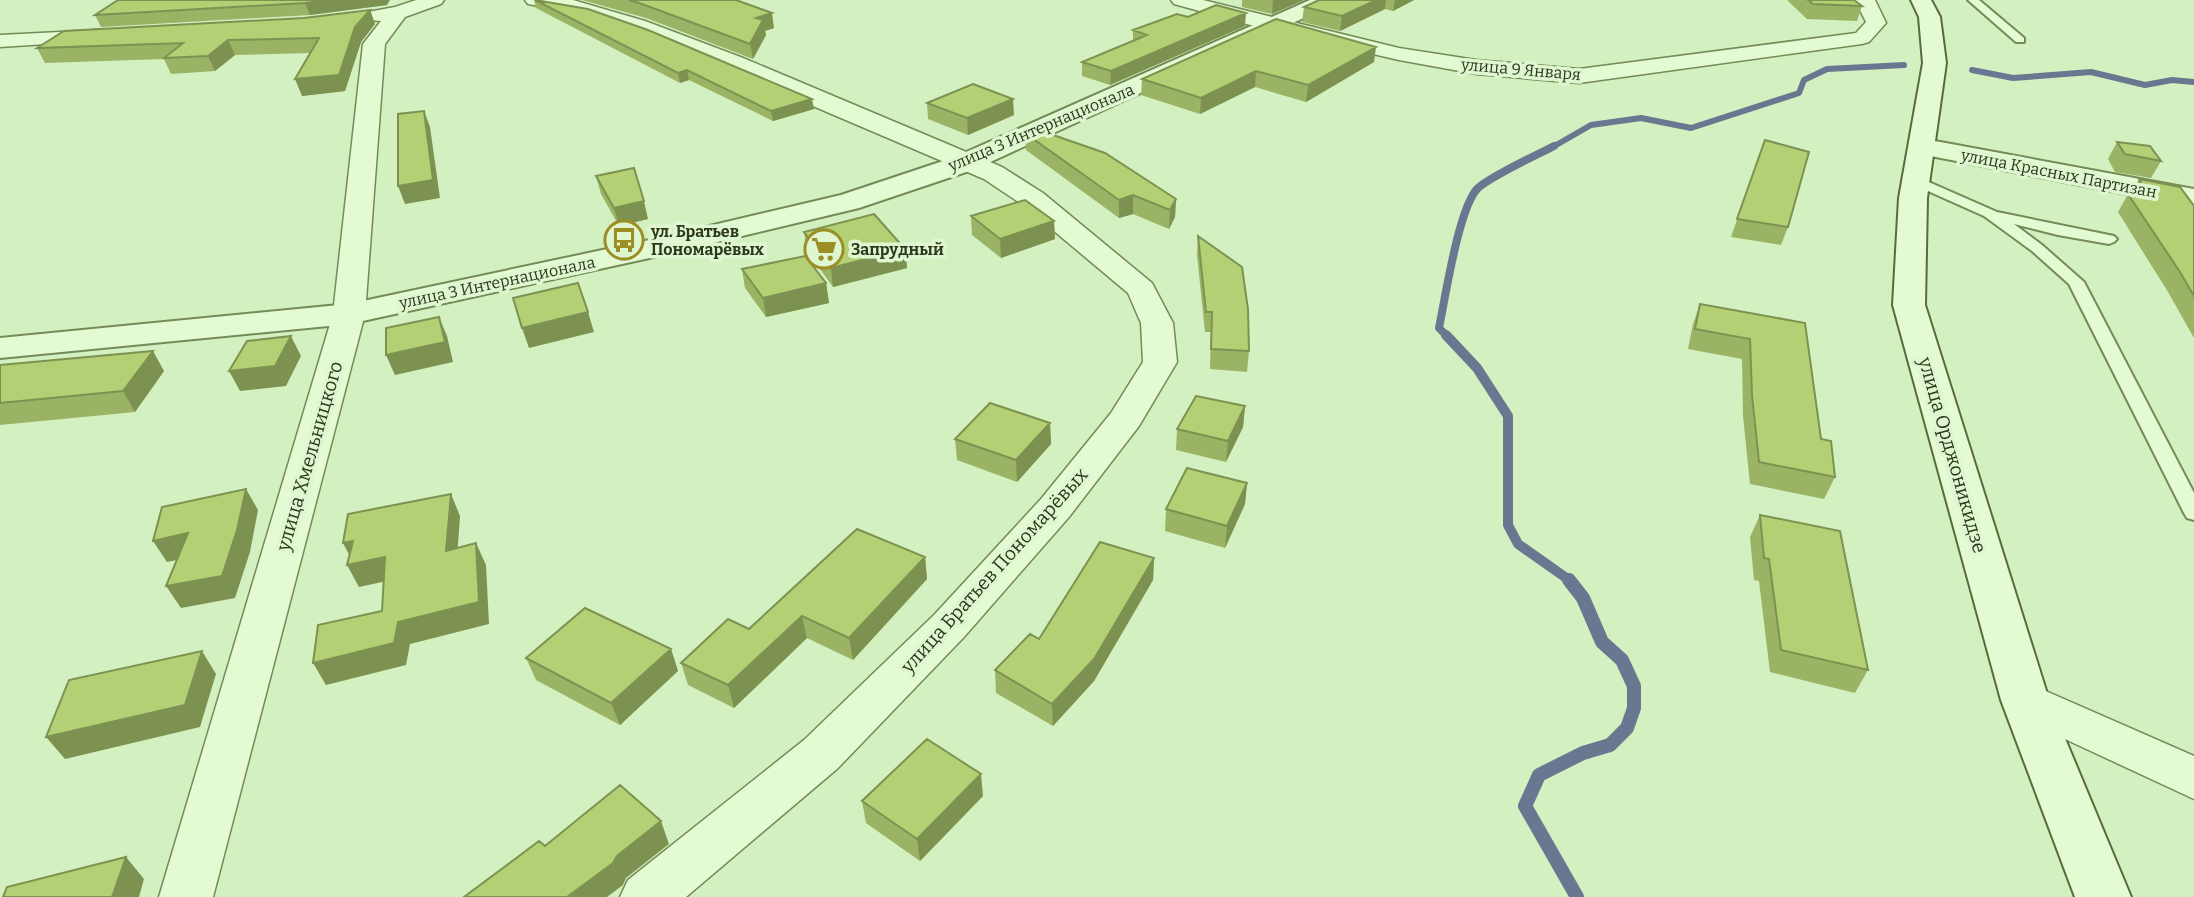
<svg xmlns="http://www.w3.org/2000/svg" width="2194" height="897" font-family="Bitter,serif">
	<rect width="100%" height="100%" fill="#d3f0c0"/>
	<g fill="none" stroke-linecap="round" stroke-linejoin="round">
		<!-- stream-far3 -->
		<path stroke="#6a7790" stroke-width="6" d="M 1972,70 L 2013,78 L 2091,72 L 2145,85 L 2172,80 L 2194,82
			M 1551,148 L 1591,125 L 1641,118 L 1691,128 L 1799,93 L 1804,80 L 1827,69 L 1904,65"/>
		<!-- stream-far2 -->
		<path stroke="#6a7790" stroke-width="8" d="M 1448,337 L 1439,328 C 1445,299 1459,206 1478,188 C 1493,175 1535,156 1554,146"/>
		<!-- stream-far1 -->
		<path stroke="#6a7790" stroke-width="10" d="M 1446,335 L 1477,368 L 1508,416 L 1508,525 L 1518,544 L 1572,582"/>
		<!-- stream -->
		<path stroke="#6a7790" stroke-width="14" d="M 1569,580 L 1583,598 L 1602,642 L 1622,660 L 1634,686 L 1634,708 L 1627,728 L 1610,745 L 1583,753 L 1539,775 L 1525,806 L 1577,897"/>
		<!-- service casing -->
		<g stroke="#748a57" stroke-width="4">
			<path id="service" d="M 1968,0 L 1979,0 L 2024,38 L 2024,42 L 2016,42 Z
				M 1915,176 L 1997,212 L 2114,236 L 2117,239 L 2114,242 L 2109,244 L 2058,235 L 2014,224 L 2042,245 L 2084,282 L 2194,493 L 2194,520 L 2187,518 L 2184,513 L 2069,284 L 2032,251 L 1984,216 L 1910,183 L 1908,180 Z"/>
		</g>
		<!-- minor casing -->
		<g stroke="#748a57" stroke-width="3">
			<path id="minor" d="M 416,0 L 444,0 L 441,4 L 405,17 L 385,44 L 365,314 L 213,897 L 159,897 L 333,314 L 363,44 L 381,21 L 368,20 L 365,16 L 368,12 L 395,7 Z
				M 525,0 L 573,0 L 645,21 L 743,58 L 1002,167 L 1043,193 L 1152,283 L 1173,323 L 1177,362 L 1139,426 L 1069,517 L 964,637 L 838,768 L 686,897 L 620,897 L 628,880 L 804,740 L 934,615 L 1041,499 L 1111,413 L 1143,362 L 1141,323 L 1128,293 L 1023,205 L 984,179 L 651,37 L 591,16 L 528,4 Z
				M 1171,0 L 1203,0 L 1399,48 L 1476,60 L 1579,69 L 1856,33 L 1866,22 L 1855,0 L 1875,0 L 1886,23 L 1869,42 L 1862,44 L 1579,83 L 1476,74 L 1399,60 L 1265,29 L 1174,4 Z
				M 100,30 L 107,32 L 110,36 L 107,40 L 0,47 L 0,35 Z
				M 2025,682 L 2194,756 L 2194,799 L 2009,713 L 2002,700 L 2009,687 Z"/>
		</g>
		<!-- tertiary casing -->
		<g stroke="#748a57" stroke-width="4">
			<path id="tertiary" d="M 1310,0 L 1337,0 L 1334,4 L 975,169 L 859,208 L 654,257 L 349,324 L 0,358 L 0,338 L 349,304 L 654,239 L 841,195 L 955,157 Z
				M 1924,139 L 2194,189 L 2194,207 L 1915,153 L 1911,147 L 1915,141 Z"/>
		</g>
		<!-- secondary casing -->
		<g stroke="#586b3a" stroke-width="4">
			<path id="secondary" d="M 1911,0 L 1931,0 L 1940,17 L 1946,63 L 1927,198 L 1925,305 L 2049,700 L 2131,897 L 2075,897 L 2001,700 L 1893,305 L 1899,198 L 1923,63 L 1919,17 Z"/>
		</g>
		<!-- service -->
		<use href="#service" fill="#e3fad3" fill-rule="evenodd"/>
		<!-- minor -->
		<use href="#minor" fill="#e3fad3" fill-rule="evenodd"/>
		<!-- tertiary -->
		<use href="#tertiary" fill="#e3fad3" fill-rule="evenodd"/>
		<!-- secondary -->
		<use href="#secondary" fill="#e3fad3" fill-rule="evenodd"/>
	</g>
	<!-- wall -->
	<path fill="#9ab364" d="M 118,0 L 387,5 L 310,15 L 101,27 L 95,15 Z
		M 534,0 L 538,0 L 814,109 L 773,121 L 689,80 L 680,83 L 536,8 Z
		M 582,0 L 736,0 L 774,28 L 765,31 L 766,35 L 753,59 L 646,18 Z
		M 1242,0 L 1304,0 L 1272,14 L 1242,7 Z
		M 1319,0 L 1414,0 L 1393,11 L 1385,9 L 1340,31 L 1302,22 L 1304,7 Z
		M 1787,0 L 1854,0 L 1862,6 L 1857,21 L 1807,19 Z
		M 370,10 L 375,24 L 361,42 L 345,91 L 302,96 L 310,53 L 235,55 L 215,71 L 171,74 L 164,59 L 45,63 L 37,48 Z
		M 1188,17 L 1245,26 L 1110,85 L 1082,76 L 1082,62 L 1133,41 L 1133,30 Z
		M 1374,62 L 1306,102 L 1255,87 L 1200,114 L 1141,95 L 1142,79 Z
		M 927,103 L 1014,115 L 968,135 L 928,119 Z
		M 1025,133 L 1176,199 L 1175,217 L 1169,229 L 1133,214 L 1119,218 L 1026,150 Z
		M 1765,140 L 1788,227 L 1781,245 L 1731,237 Z
		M 2117,142 L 2161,161 L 2151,178 L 2115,172 L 2108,159 Z
		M 596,176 L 648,219 L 619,226 L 601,194 Z
		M 2139,179 L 2194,206 L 2194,338 L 2168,292 L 2118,212 L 2128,194 L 2130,195 Z
		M 971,216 L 1054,221 L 1055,239 L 1001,258 L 972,235 Z
		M 804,232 L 905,249 L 907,268 L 833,287 L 807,251 Z
		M 1198,236 L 1249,351 L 1247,372 L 1210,369 L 1211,332 L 1205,332 L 1197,255 Z
		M 742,269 L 826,283 L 829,303 L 766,317 L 745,288 Z
		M 1700,304 L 1805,323 L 1821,439 L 1835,477 L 1824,499 L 1750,484 L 1743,416 L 1742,359 L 1688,349 L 1693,324 Z
		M 0,365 L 164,371 L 135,412 L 0,425 Z
		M 1245,406 L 1243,427 L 1226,462 L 1176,450 L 1177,429 Z
		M 1050,423 L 1051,444 L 1017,482 L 957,460 L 955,439 Z
		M 1247,483 L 1245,504 L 1225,548 L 1165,531 L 1166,509 Z
		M 1760,515 L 1868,670 L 1855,693 L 1770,672 L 1759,581 L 1754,580 L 1750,537 Z
		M 925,557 L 927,579 L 853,660 L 807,638 L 734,708 L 688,685 L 681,663 L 749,629 Z
		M 1154,558 L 1153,580 L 1094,681 L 1053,726 L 996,693 L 995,670 Z
		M 671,649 L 678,671 L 620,725 L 536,680 L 526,658 Z
		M 983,796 L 920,861 L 866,823 L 862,801 Z"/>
	<!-- shaded-wall -->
	<path fill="#7d9251" d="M 332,0 L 390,0 L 387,5 L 310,15 L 305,3 Z
		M 1273,0 L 1304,0 L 1272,14 Z
		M 1376,0 L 1386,0 L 1385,9 L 1340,31 L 1342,16 Z
		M 1395,0 L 1414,0 L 1393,11 Z
		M 370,10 L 375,24 L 361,42 L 345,91 L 302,96 L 295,79 L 355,27 Z
		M 772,13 L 774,28 L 765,31 L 766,35 L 753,59 L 750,44 L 756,18 Z
		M 1246,13 L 1245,26 L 1110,85 L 1111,71 Z
		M 228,40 L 235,55 L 215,71 L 208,56 Z
		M 1376,47 L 1374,62 L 1306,102 L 1308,85 Z
		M 687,70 L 689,80 L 680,83 L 678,73 Z
		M 1256,71 L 1255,87 L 1200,114 L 1201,98 Z
		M 812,99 L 814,109 L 773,121 L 771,111 Z
		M 1013,99 L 1014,115 L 968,135 L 967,118 Z
		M 424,111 L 430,127 L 440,198 L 405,204 L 398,186 Z
		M 1133,195 L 1133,214 L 1119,218 L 1119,200 Z
		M 1176,199 L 1175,217 L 1169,229 L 1170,210 Z
		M 644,201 L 648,219 L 619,226 L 614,208 Z
		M 1054,221 L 1055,239 L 1001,258 L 1000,239 Z
		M 905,249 L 907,268 L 833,287 L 831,268 Z
		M 826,283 L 829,303 L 766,317 L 763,298 Z
		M 588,312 L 594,332 L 529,348 L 522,328 Z
		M 439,317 L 447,336 L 453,362 L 395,375 L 386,355 Z
		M 291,336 L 301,356 L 286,386 L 240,391 L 229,371 Z
		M 153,351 L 164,371 L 135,412 L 123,391 Z
		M 1245,406 L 1243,427 L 1226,462 L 1228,441 Z
		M 1050,423 L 1051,444 L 1017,482 L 1016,460 Z
		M 1247,483 L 1245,504 L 1225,548 L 1227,526 Z
		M 246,489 L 258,510 L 250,552 L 235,598 L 181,608 L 166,586 Z
		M 451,494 L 460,516 L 456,572 L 446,551 Z
		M 188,533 L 201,555 L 167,562 L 153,541 Z
		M 353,541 L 385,557 L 396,579 L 359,587 L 347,565 L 354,564 L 343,543 Z
		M 476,543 L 486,565 L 489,624 L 410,644 L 406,665 L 326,685 L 313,663 L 398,622 Z
		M 925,557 L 927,579 L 853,660 L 849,638 Z
		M 1154,558 L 1153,580 L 1094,681 L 1053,726 L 1052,704 Z
		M 802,616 L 807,638 L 734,708 L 728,685 Z
		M 671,649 L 678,671 L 620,725 L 611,703 Z
		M 202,651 L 216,674 L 200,727 L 65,759 L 46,737 Z
		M 981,774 L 983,796 L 920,861 L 917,839 Z
		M 661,821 L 669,844 L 626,878 L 623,885 L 607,897 L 567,897 Z
		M 126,857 L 144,879 L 139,897 L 112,897 Z"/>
	<!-- building -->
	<path fill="#b3d074" stroke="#7d9251" stroke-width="2" d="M 118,0 L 332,0 L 305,3 L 95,15 Z
		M 535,0 L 588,9 L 648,30 L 812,99 L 771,111 L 687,70 L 678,73 Z
		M 629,0 L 736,0 L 772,13 L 756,18 L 763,20 L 750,44 L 642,4 Z
		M 1319,0 L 1376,0 L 1342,16 L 1304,7 Z
		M 1808,0 L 1854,0 L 1862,6 L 1813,4 Z
		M 1216,5 L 1246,13 L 1111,71 L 1082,62 L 1147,35 L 1133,30 L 1177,14 L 1188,17 Z
		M 370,10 L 355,27 L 339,75 L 295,79 L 319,38 L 228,40 L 208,56 L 164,58 L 183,43 L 37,48 L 64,31 L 304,18 Z
		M 1276,19 L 1376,47 L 1308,85 L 1256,71 L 1201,98 L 1142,79 Z
		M 973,84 L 1013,99 L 967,118 L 927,103 Z
		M 424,111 L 433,180 L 398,186 L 398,114 Z
		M 1033,128 L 1105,153 L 1176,199 L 1170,210 L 1133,195 L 1119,200 L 1025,133 Z
		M 1765,140 L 1809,152 L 1788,227 L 1737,219 Z
		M 2117,142 L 2150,146 L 2161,161 L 2125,154 Z
		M 634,168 L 644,201 L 614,208 L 596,176 Z
		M 2139,179 L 2180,187 L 2194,206 L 2194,296 L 2180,272 L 2128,194 L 2150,197 Z
		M 1025,200 L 1054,221 L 1000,239 L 971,216 Z
		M 874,214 L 905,249 L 831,268 L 804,232 Z
		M 1198,236 L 1242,267 L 1248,309 L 1249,351 L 1211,349 L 1212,312 L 1206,312 Z
		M 805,256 L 826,283 L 763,298 L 742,269 Z
		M 578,283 L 588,312 L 522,328 L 513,298 Z
		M 1700,304 L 1805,323 L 1821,439 L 1831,441 L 1835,477 L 1759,462 L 1752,395 L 1750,339 L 1695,329 Z
		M 439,317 L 445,342 L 386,355 L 386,328 Z
		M 291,336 L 275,366 L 229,371 L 247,341 Z
		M 153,351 L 123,391 L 0,403 L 0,365 Z
		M 1196,396 L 1245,406 L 1228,441 L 1177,429 Z
		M 990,403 L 1050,423 L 1016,460 L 955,439 Z
		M 1187,468 L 1247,483 L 1227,526 L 1166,509 Z
		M 246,489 L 237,530 L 222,576 L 166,586 L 188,533 L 153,541 L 162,507 Z
		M 451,494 L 446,551 L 476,543 L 479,602 L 398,622 L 394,643 L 313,663 L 318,625 L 382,611 L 385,557 L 347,565 L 353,541 L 343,543 L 348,514 Z
		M 1760,515 L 1840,531 L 1868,670 L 1781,650 L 1769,559 L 1764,558 Z
		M 857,529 L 925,557 L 849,638 L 802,616 L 728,685 L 681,663 L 728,619 L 749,629 Z
		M 1100,542 L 1154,558 L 1094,659 L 1052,704 L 995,670 L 1030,634 L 1039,639 Z
		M 585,608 L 671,649 L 611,703 L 526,658 Z
		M 202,651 L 185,705 L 46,737 L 69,680 Z
		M 927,739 L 981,774 L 917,839 L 862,801 Z
		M 620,785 L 661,821 L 617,856 L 613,863 L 567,897 L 464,897 L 539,841 L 545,846 Z
		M 126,857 L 112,897 L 3,897 L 7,887 Z"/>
	<!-- icons -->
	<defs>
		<g id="bus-ring" transform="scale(2.0125)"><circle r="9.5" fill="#dff7d0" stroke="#9c8e24" stroke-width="1.5"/><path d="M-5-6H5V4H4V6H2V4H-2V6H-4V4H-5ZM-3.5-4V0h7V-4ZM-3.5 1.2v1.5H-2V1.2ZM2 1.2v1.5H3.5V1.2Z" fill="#9c8e24"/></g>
		<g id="supermarket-ring" transform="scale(2.0125)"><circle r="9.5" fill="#dff7d0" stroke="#9c8e24" stroke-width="1.5"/><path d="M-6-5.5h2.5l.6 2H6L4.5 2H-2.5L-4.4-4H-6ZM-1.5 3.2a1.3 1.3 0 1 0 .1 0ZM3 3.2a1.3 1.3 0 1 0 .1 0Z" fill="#9c8e24"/></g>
	</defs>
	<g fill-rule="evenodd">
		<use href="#bus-ring" x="624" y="240"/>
		<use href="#supermarket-ring" x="824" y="249"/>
	</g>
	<g text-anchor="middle" stroke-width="7" stroke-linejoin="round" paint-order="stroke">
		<!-- far-street labels -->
		<g font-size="16" fill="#2e381c" stroke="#dff7d0">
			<text transform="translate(1521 69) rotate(5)" y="6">улица 9 Января</text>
			<text transform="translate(1041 127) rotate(-23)" y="6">улица 3 Интернационала</text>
			<text transform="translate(2059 173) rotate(11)" y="6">улица Красных Партизан</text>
			<text transform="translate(497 282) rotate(-12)" y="6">улица 3 Интернационала</text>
		</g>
		<!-- far-poi labels -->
		<g font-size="16" font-weight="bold" fill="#2e381c" stroke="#dff7d0" text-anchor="start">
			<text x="651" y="237">ул. Братьев<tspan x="651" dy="18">Пономарёвых</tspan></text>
			<text x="851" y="255">Запрудный</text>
		</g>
		<!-- street labels -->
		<g font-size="19" fill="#2e381c" stroke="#dff7d0">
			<text transform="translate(1953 455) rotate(74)" y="7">улица Орджоникидзе</text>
			<text transform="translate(309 456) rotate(-74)" y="7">улица Хмельницкого</text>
			<text transform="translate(994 570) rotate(-48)" y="7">улица Братьев Пономарёвых</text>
		</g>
	</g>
</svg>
